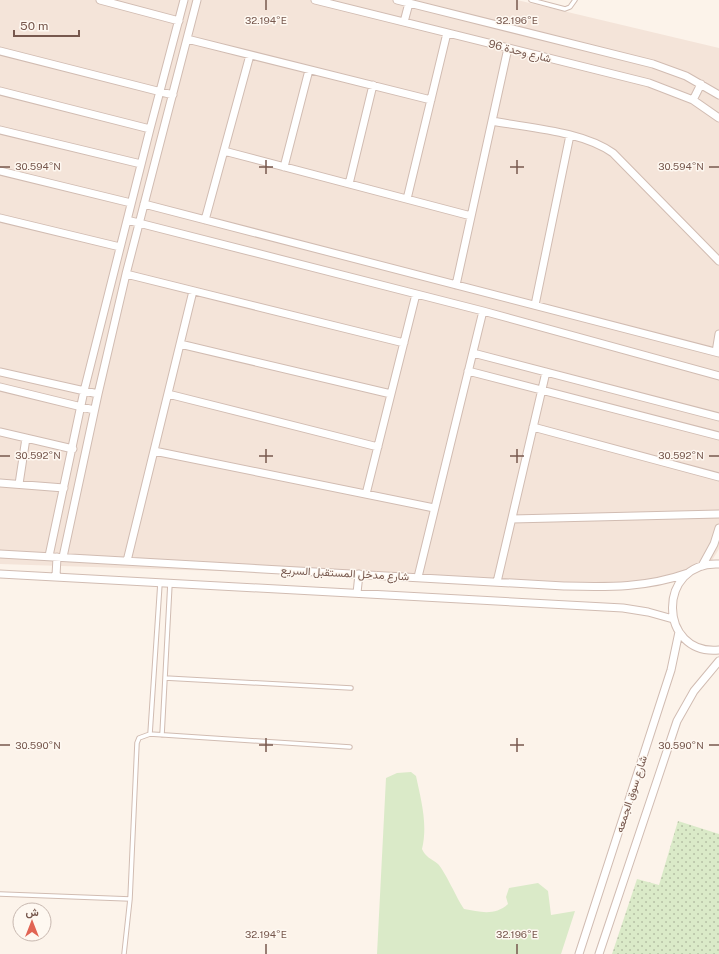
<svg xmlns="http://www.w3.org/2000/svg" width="719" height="954" font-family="'Public Sans',Vazirmatn,sans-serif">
	<defs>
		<pattern id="park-dots" width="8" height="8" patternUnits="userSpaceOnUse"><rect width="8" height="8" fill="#daeac8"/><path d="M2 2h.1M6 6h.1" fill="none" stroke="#b6c0a5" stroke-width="1.8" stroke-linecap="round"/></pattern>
	</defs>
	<rect width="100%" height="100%" fill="#fcf3ea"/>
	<!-- residential -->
	<path fill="#f4e4d9" d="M 0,0 L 517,0 L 719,48 L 719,549 L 711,562 L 655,580 L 629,584 L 0,564 Z"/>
	<!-- grass -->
	<path fill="#daeac8" d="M 411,772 L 416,776 C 421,800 428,824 422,849 C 426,858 431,858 438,864 C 446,873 456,897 464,909 C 480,912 495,916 508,904 L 506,897 L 509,888 L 538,883 L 548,891 L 551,915 L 575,911 L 561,954 L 377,954 L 386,778 L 397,773 Z"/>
	<!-- park -->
	<path fill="url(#park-dots)" d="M 678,821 L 719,834 L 719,954 L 612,954 L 637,879 L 659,885 Z"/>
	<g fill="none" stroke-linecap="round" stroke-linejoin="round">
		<!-- lane casing -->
		<g stroke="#d1bcb2" stroke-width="5.5">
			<path id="lane" d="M 531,0 L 565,9 L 570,7 L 575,0
				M 165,678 L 351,688
				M 150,734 L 160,583
				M 162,735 L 170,583
				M 0,894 L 130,899
				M 124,954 L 130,899 L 137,743 L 139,738 L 150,734 L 350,747"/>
		</g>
		<!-- street casing -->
		<g stroke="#d1bcb2" stroke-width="9">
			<path id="street" d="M 100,0 L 179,21
				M 315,0 L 649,83 L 693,100 L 719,118
				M 397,0 L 653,64 L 686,76 L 719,95
				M 404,22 L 409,3
				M 187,39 L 431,100
				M 0,51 L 173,95
				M 0,91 L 150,129
				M 693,100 L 701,84
				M 492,121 C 529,128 582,131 613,153 L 719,261
				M 0,130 L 141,164
				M 224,151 L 471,216
				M 284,167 L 309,70
				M 0,171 L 131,203
				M 349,184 L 373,85
				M 407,199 L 447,33
				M 144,204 L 719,353
				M 0,218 L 120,247
				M 127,220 L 483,311 L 719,376
				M 205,220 L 250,55
				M 126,274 L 404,343
				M 456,285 L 508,48
				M 535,305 L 570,135
				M 180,344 L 391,394
				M 716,352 L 719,334
				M 473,353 L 719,417
				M 468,371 L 719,436
				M 0,372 L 98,394
				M 0,387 L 94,410
				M 168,394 L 378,447
				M 533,427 L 719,477
				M 0,432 L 73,449
				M 154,451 L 434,508
				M 0,483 L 64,488
				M 19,484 L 26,438
				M 366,494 L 416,294
				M 512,519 L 719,514
				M 0,554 L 564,586 C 609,587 646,588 688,573
				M 49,556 L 84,391 L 150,129 L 184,0
				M 63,557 L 98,394 L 126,274 L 197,0
				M 127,561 L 193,291
				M 719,564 C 656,561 658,656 719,650
				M 702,566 L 714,544 L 719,528
				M 0,574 L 623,608 L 648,612 L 673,619
				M 56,576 L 57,557
				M 418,577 L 483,311
				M 497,582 L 546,372
				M 357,593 L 359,574
				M 579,954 L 671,670 L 679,632
				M 599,954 L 677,721 L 694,691 L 719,661"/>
		</g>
		<!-- lane -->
		<use href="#lane" stroke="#fff" stroke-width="3.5"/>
		<!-- street -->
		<use href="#street" stroke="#fff" stroke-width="7"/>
	</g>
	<!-- ticks -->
	<path fill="none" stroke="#77584e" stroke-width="1.5" d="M 266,0 L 266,10M 517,0 L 517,10M 266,160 L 266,174M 517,160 L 517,174M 0,167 L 10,167M 259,167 L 273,167M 510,167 L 524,167M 709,167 L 719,167M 266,449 L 266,463M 517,449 L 517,463M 0,456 L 10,456M 259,456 L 273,456M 510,456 L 524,456M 709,456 L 719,456M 266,738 L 266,752M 517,738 L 517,752M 0,745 L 10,745M 259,745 L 273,745M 510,745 L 524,745M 709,745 L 719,745M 266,944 L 266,954M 517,944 L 517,954"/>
	<g text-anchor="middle" stroke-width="3" stroke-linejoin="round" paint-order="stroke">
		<!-- street labels -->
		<g font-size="11" fill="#77584e" stroke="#fef8f1">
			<text transform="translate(520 51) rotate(14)" y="4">شارع وحدة 96</text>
			<text transform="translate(345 573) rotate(3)" y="4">شارع مدخل المستقبل السريع</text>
			<text transform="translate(631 794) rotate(-72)" y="4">شارع سوق الجمعه</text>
		</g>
	</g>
	<g font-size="10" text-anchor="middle" fill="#77584e" stroke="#fef8f1" stroke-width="3" stroke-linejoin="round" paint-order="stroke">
		<text x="266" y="24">32.194°E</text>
		<text x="517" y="24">32.196°E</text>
		<text x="38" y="170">30.594°N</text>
		<text x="681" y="170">30.594°N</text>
		<text x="38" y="459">30.592°N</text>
		<text x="681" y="459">30.592°N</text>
		<text x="38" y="749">30.590°N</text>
		<text x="681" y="749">30.590°N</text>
		<text x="266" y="938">32.194°E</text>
		<text x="517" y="938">32.196°E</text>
	</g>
	<!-- north arrow -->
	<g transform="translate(32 922)"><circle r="19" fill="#fef8f1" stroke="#c8b8b0"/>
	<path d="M0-3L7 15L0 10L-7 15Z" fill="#e16454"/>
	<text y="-6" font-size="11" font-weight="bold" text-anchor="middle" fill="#77584e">ش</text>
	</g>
	<!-- scale -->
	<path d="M14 30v6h65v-6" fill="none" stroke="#77584e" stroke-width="2"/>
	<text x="20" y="30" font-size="12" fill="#77584e" stroke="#fef8f1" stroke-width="3" paint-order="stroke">50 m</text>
</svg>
